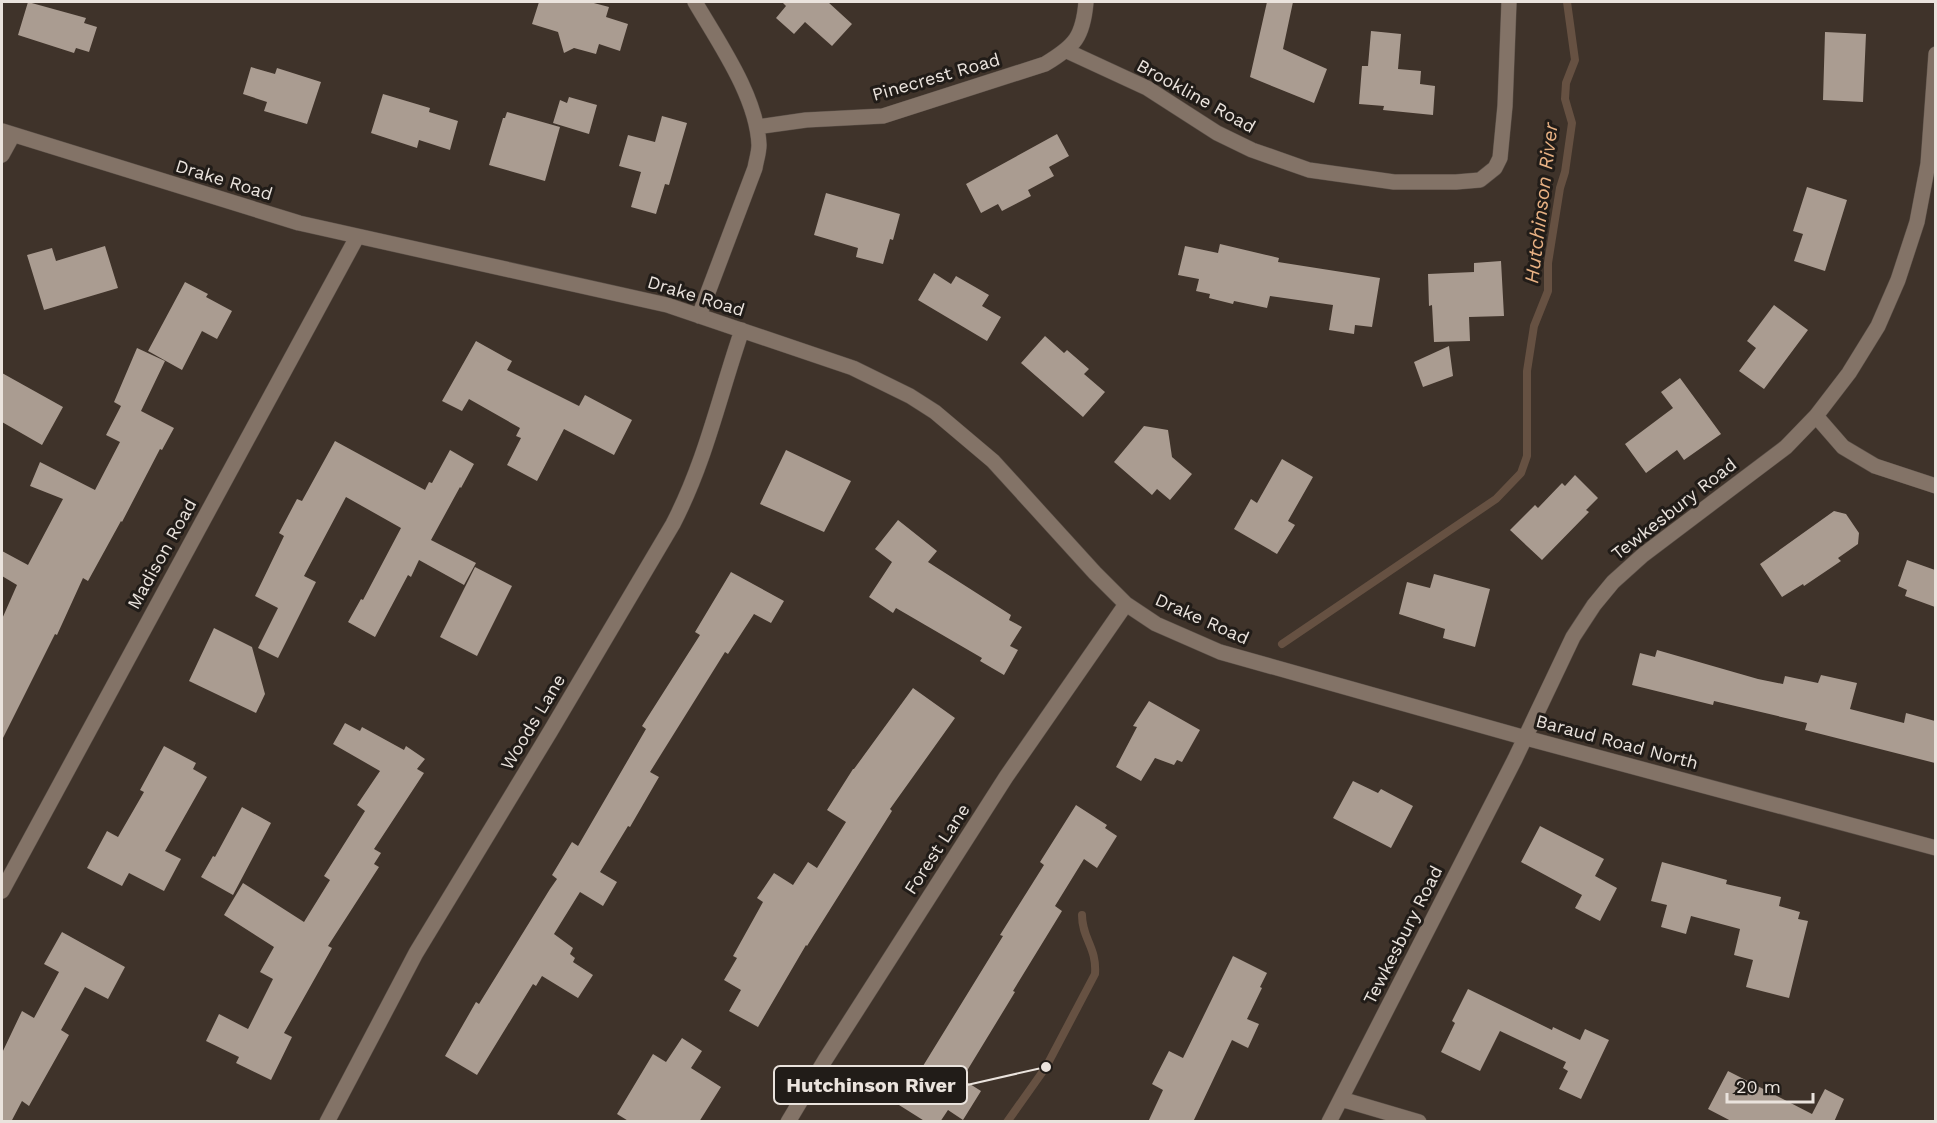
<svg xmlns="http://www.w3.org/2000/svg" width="1937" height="1123" font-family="'Work Sans',sans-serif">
	<rect width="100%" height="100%" fill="#3f332a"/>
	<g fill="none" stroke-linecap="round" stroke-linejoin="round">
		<!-- stream -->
		<path stroke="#665142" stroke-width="8" d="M 1282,644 L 1496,499 L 1521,473 L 1527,456 L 1527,371 L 1534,326 L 1548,291 L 1548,263 L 1560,188 L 1565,172 L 1572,123 L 1565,99 L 1566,83 L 1575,60 L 1567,2
			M 1007,1122 L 1046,1067 L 1095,974 C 1097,947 1082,939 1082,915"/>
	</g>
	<!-- building -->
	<path fill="#aa9c91" d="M 28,2 L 86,18 L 84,23 L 97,27 L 89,52 L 76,48 L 74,53 L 18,35 Z
		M 539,2 L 590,2 L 609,7 L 606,17 L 628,24 L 620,51 L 599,44 L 596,54 L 574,48 L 564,53 L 558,32 L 532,24 Z
		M 782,2 L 828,2 L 852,24 L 832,46 L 805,22 L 794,34 L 776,18 L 786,6 Z
		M 1267,2 L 1293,2 L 1283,49 L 1327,69 L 1314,103 L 1250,77 Z
		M 1371,31 L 1401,34 L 1398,69 L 1421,71 L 1420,84 L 1435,86 L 1433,115 L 1383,110 L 1384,106 L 1359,104 L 1362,66 L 1368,66 Z
		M 1825,32 L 1866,34 L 1863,102 L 1823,100 Z
		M 251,67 L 275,74 L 277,68 L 321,82 L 307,124 L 264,111 L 267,102 L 243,94 Z
		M 383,94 L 430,108 L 429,112 L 458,121 L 450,150 L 419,140 L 417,148 L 371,133 Z
		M 569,97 L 597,105 L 589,134 L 553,123 L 560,100 L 567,103 Z
		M 507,112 L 560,127 L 545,181 L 489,165 L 503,118 L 505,118 Z
		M 662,116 L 687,123 L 669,185 L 665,184 L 656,214 L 631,207 L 641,172 L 619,166 L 628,135 L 655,142 Z
		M 1057,134 L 1069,156 L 1049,167 L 1054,176 L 1028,190 L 1031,196 L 1002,211 L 998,204 L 981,213 L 966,184 Z
		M 1807,187 L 1847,200 L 1825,271 L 1794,261 L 1803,234 L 1793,231 Z
		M 826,193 L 900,214 L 893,240 L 890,239 L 883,264 L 856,257 L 858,248 L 814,235 Z
		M 1220,244 L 1279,258 L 1278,262 L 1380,278 L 1372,327 L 1355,325 L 1354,334 L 1329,330 L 1333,305 L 1270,296 L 1267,308 L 1234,301 L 1233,304 L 1209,298 L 1210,294 L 1196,291 L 1199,279 L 1178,275 L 1185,246 L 1218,253 Z
		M 105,246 L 118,288 L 44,310 L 27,255 L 52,248 L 56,261 Z
		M 1501,261 L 1504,316 L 1469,317 L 1470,341 L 1434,342 L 1432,305 L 1429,306 L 1428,274 L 1474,272 L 1474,263 Z
		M 934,273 L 951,284 L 956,276 L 989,295 L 982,306 L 1001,317 L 987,341 L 918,300 Z
		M 185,282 L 208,294 L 206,297 L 232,311 L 217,339 L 202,331 L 182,370 L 148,351 Z
		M 1774,305 L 1808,330 L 1764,389 L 1739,371 L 1756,348 L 1747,341 Z
		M 1045,336 L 1064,353 L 1067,350 L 1089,369 L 1084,374 L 1105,392 L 1083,417 L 1021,363 Z
		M 476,341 L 512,361 L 507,370 L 579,406 L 585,395 L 632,420 L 614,455 L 564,429 L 537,481 L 507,465 L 521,438 L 516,436 L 520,428 L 469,399 L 462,411 L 442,401 Z
		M 1449,346 L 1453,376 L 1423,387 L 1414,362 Z
		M 137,348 L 165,361 L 141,411 L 174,428 L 162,450 L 160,449 L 122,522 L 121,521 L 88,581 L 83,578 L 57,635 L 55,634 L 2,740 L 2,619 L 17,585 L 2,576 L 2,551 L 28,565 L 63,499 L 30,486 L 40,462 L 95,490 L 120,442 L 106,435 L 121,406 L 114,402 Z
		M 2,373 L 63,407 L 42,445 L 2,422 Z
		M 1680,378 L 1721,434 L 1684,460 L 1677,450 L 1646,473 L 1625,444 L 1673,408 L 1661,392 Z
		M 1144,426 L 1168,430 L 1172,457 L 1192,474 L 1170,500 L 1157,489 L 1152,495 L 1114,462 Z
		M 335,441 L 425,490 L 429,482 L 432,483 L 450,450 L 474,464 L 461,488 L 460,487 L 431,540 L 476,563 L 464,585 L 419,560 L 411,577 L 408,575 L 375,637 L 348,622 L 361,599 L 363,600 L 401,528 L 346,497 L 304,576 L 316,582 L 278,658 L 258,648 L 278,608 L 255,596 L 284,536 L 279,533 L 297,499 L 302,501 Z
		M 786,450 L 851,481 L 824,532 L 760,504 Z
		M 1282,459 L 1313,477 L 1288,521 L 1295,525 L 1277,554 L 1234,529 L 1251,499 L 1257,503 Z
		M 1575,475 L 1598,498 L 1586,510 L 1589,512 L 1542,560 L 1510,530 L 1535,505 L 1538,508 L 1562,483 L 1565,486 Z
		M 1834,511 L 1846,514 L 1859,533 L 1858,544 L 1838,558 L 1841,561 L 1804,586 L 1803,584 L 1782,597 L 1760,564 Z
		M 898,520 L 937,551 L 928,562 L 1011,615 L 1009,620 L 1022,627 L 1010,646 L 1018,650 L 1004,675 L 980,661 L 982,658 L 896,608 L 893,613 L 869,597 L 892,562 L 875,549 Z
		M 1907,560 L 1935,570 L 1935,607 L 1905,596 L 1907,590 L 1898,586 Z
		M 475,567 L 512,586 L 477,656 L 440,637 Z
		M 731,572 L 784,601 L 771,623 L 754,614 L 728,654 L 725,652 L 650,772 L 659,777 L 630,827 L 628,826 L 600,872 L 617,882 L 603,906 L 580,892 L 554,934 L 573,948 L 570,954 L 575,958 L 573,962 L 593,975 L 578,998 L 542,976 L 536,986 L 533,984 L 477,1075 L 445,1056 L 476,1002 L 479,1004 L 550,889 L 557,879 L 552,875 L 572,842 L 578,846 L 646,729 L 642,726 L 700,635 L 695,632 Z
		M 1434,574 L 1490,589 L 1475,647 L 1443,638 L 1445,629 L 1399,614 L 1407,582 L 1430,588 Z
		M 214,628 L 252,647 L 265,694 L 256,713 L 189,681 Z
		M 1657,650 L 1758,679 L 1783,684 L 1785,676 L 1818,683 L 1821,675 L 1857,683 L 1850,709 L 1904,723 L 1906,713 L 1935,721 L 1935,763 L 1805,730 L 1807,723 L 1714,701 L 1713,705 L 1632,685 L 1640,653 L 1655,657 Z
		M 913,688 L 955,718 L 890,809 L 892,811 L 807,946 L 806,945 L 758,1027 L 729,1011 L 741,990 L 724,980 L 737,958 L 733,956 L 763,902 L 757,898 L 774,873 L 793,885 L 808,862 L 817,868 L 846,822 L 827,810 L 853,769 L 854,769 Z
		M 1149,701 L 1200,730 L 1182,762 L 1177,760 L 1174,765 L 1155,758 L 1141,781 L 1116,767 L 1137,727 L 1133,726 Z
		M 345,723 L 360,731 L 362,727 L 404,750 L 406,746 L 425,759 L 417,769 L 424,773 L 374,849 L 381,853 L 374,864 L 379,867 L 328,946 L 332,948 L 284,1033 L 292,1037 L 271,1080 L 236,1063 L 239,1057 L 206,1041 L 219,1014 L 248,1029 L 273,979 L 260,972 L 274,947 L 224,915 L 243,883 L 304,922 L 330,880 L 324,876 L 365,811 L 357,805 L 380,771 L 333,744 Z
		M 164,746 L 196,763 L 193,769 L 207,777 L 165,851 L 181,859 L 164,891 L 129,873 L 122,886 L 87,868 L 107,831 L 118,837 L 144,792 L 140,790 Z
		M 1353,781 L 1378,793 L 1381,789 L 1413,806 L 1391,848 L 1333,818 Z
		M 1076,805 L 1107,825 L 1105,828 L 1117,836 L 1097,868 L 1084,859 L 1055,906 L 1062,911 L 1013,991 L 1015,992 L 962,1079 L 981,1091 L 963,1120 L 948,1110 L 940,1122 L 926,1122 L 899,1105 L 1003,936 L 1000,935 L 1044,865 L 1040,862 Z
		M 242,807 L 271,823 L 233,895 L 201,877 L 213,856 L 215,857 Z
		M 1540,826 L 1604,859 L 1595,876 L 1617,888 L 1600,921 L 1575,908 L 1582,895 L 1521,862 Z
		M 1662,862 L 1727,880 L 1726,884 L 1781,897 L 1779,906 L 1800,912 L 1798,919 L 1808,921 L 1789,998 L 1746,987 L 1753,960 L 1734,955 L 1740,929 L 1691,916 L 1686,934 L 1661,927 L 1667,905 L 1651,901 Z
		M 62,932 L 125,967 L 108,999 L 85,987 L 61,1030 L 69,1035 L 29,1106 L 22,1101 L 11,1122 L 2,1122 L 2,1053 L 22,1011 L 34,1018 L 59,972 L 44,964 Z
		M 1233,956 L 1267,973 L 1260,987 L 1262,988 L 1247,1019 L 1259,1024 L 1248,1048 L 1232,1040 L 1193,1122 L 1148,1122 L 1163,1090 L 1152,1084 L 1169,1051 L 1183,1058 Z
		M 1468,989 L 1552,1030 L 1553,1027 L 1580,1040 L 1585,1029 L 1609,1040 L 1581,1099 L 1559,1089 L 1568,1071 L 1563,1068 L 1566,1062 L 1500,1031 L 1480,1071 L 1441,1052 L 1455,1023 L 1452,1021 Z
		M 682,1038 L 702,1051 L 691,1068 L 721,1087 L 699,1122 L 630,1122 L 617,1114 L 653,1054 L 666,1062 Z
		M 1728,1071 L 1812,1114 L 1825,1089 L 1844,1099 L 1834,1122 L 1733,1122 L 1708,1109 Z"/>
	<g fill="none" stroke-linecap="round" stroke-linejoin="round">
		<!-- minor casing -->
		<g stroke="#5a4f47" stroke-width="16">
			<path id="minor" d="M 695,2 C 719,43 757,97 759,145 C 759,153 756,161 755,168 L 699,316
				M 1067,51 L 1147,88 L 1217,133 L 1252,150 L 1309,170 L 1394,182 L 1456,182 L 1480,180 L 1495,168 L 1500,158 L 1505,106 L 1509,2
				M 757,127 L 806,120 L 883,116 L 1045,64 C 1075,46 1083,37 1086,2
				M 2,131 L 299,223 L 667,305 L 853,368 L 910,396 L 935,412 L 993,461 L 1095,573 L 1126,604 L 1156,624 L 1220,652 L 1526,738 L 1936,848
				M 2,155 L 13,135
				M 1816,416 L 1843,447 L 1875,466 L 1936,486
				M 2,891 L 357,237
				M 1341,1099 L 1419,1122
				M 327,1122 L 416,953 L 550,732 L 673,524 C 706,460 719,397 742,330
				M 788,1122 L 825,1060 L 1006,777 L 1126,604
				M 1329,1122 L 1515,759 L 1573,637 L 1594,605 L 1613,582 L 1643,555 L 1786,447 L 1816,416 L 1849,373 L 1878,326 L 1898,280 L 1917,222 L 1928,164 L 1936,54"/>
		</g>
		<!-- minor -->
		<use href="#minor" stroke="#837367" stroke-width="15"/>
	</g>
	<g text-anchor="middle" stroke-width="6" stroke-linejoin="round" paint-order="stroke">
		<!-- street labels -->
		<g font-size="18" fill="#eae3dd" stroke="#211c18">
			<text transform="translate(936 77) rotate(-16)" y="6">Pinecrest Road</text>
			<text transform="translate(1196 96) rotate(29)" y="6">Brookline Road</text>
			<text transform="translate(224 180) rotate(17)" y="6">Drake Road</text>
			<text transform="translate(696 296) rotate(17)" y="6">Drake Road</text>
			<text transform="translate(1674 509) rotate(-38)" y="6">Tewkesbury Road</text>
			<text transform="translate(162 554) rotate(-61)" y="6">Madison Road</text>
			<text transform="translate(1202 619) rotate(24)" y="6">Drake Road</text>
			<text transform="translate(533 722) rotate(-59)" y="6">Woods Lane</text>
			<text transform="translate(1617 742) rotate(15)" y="6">Baraud Road North</text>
			<text transform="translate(937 849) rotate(-57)" y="6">Forest Lane</text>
			<text transform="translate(1403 935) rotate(-63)" y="6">Tewkesbury Road</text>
		</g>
		<!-- water labels -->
		<g font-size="20" font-style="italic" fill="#e8b183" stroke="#211c18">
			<text transform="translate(1541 203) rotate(-83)" y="7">Hutchinson River</text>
		</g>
	</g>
	<!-- callouts -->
	<path fill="none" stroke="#eae3dd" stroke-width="2" d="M1046 1067L967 1085"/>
	<circle fill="#eae3dd" stroke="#211c18" stroke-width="2" cx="1046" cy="1067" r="6"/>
	<rect fill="#211c18" stroke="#eae3dd" stroke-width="2" x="774" y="1066" width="193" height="38" rx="6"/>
	<g font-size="20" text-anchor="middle" font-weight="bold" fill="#eae3dd">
		<text x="871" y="1092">Hutchinson River</text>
	</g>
	<!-- border -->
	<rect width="1937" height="1123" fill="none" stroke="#eae3dd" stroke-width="6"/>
	<!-- scale -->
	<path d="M1727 1093v9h86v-9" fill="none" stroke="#eae3dd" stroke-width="3"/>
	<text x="1736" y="1093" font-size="18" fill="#eae3dd" stroke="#211c18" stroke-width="4.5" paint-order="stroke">20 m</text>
</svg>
